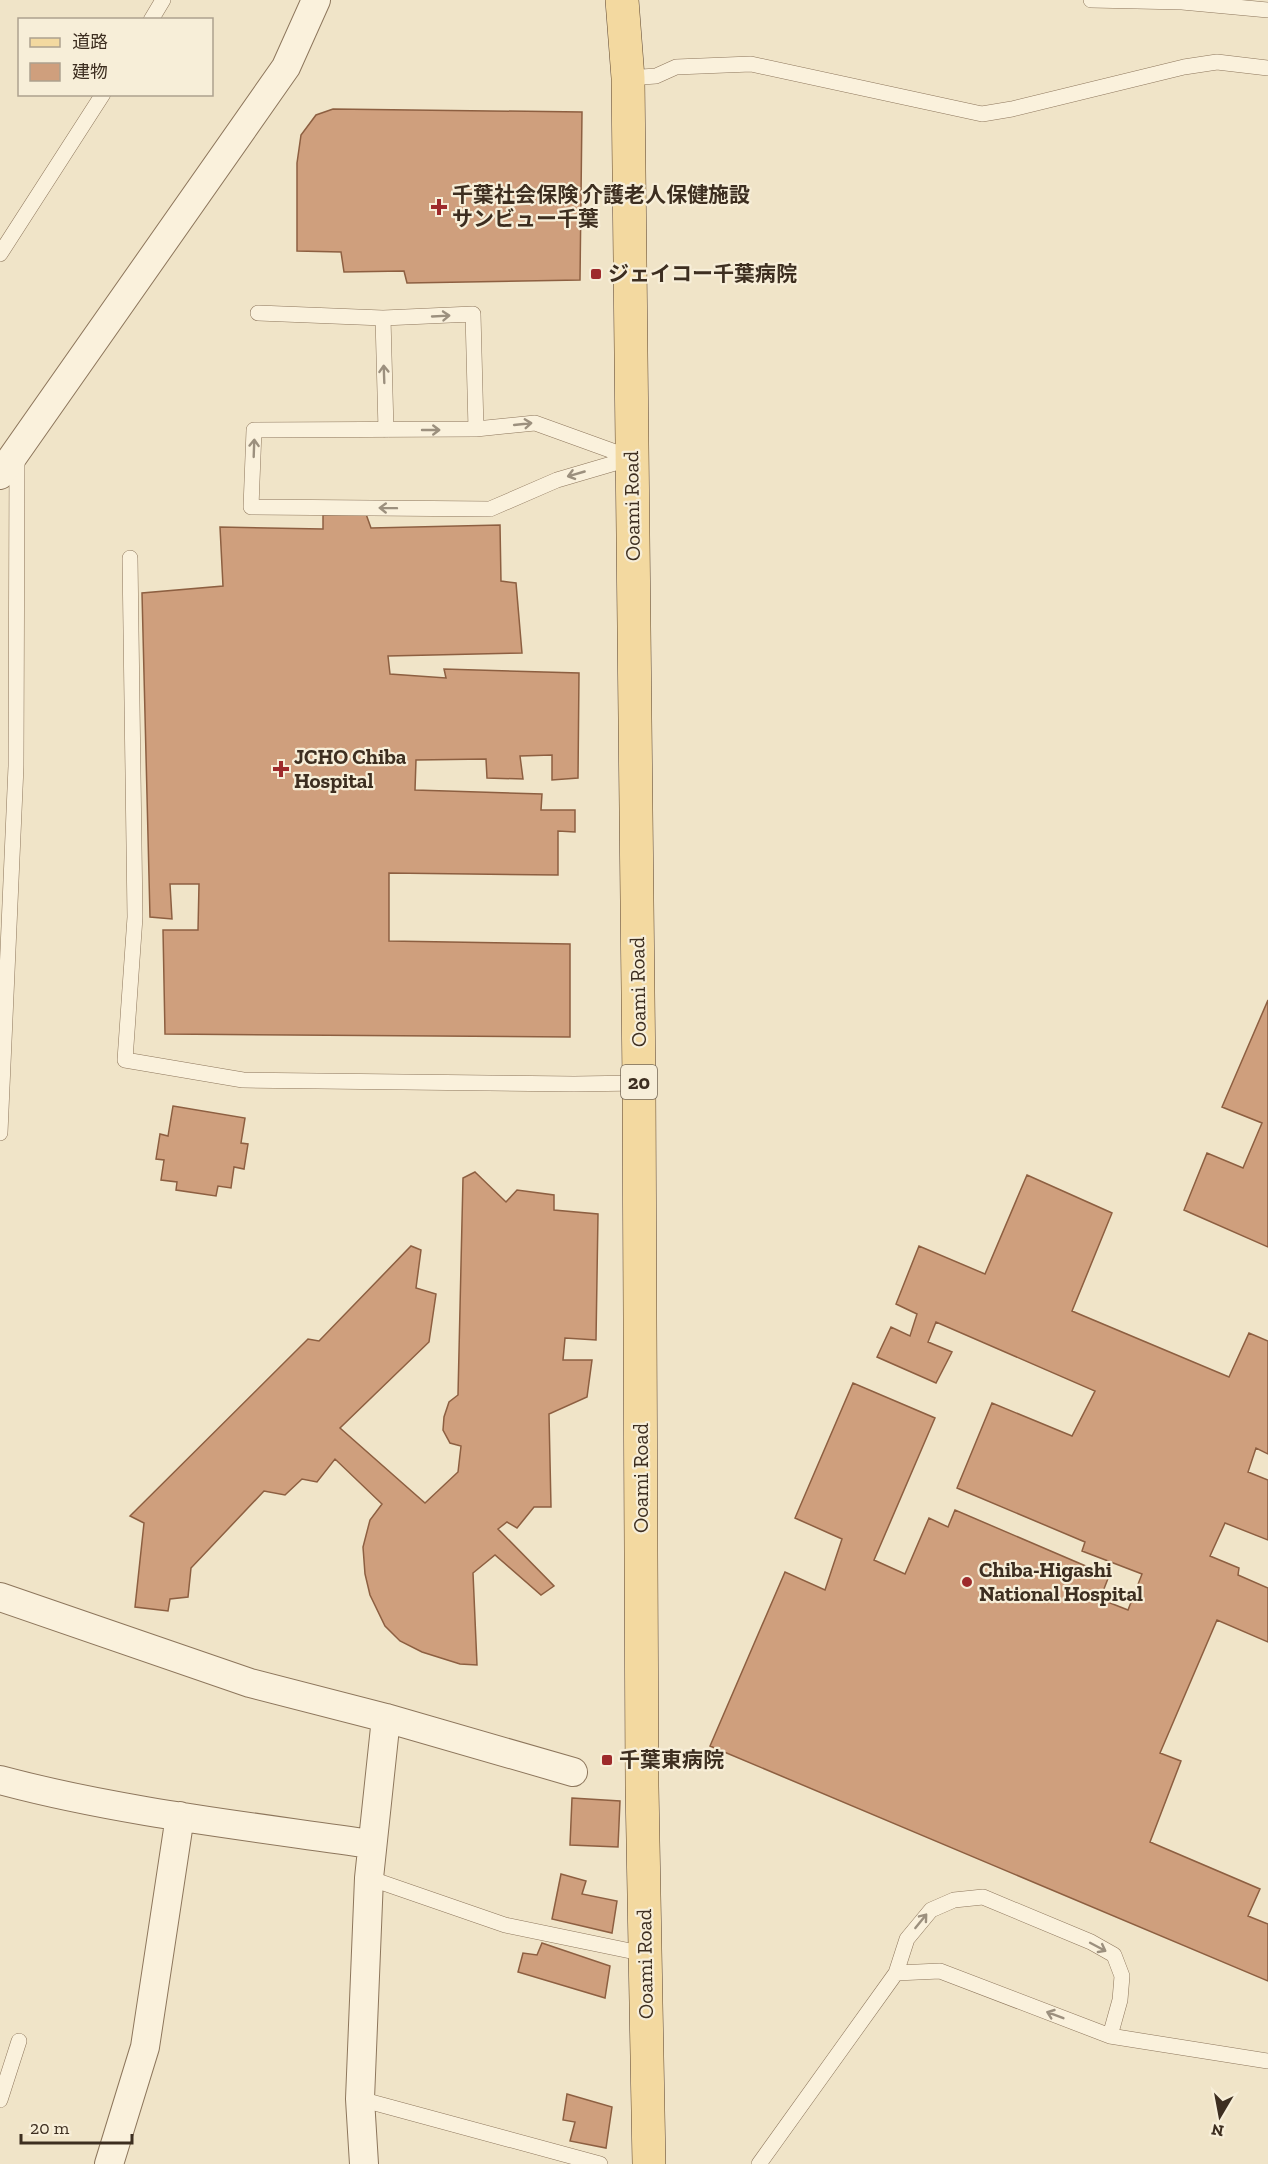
<svg xmlns="http://www.w3.org/2000/svg" width="1268" height="2164" font-family="'Zilla Slab','Noto Sans JP',serif">
	<rect width="100%" height="100%" fill="#f0e4c8"/>
	<!-- building -->
	<path fill="#cf9f7d" stroke="#8d5f41" stroke-width="1.5" d="M 333,109 L 582,112 L 580,280 L 407,283 L 404,271 L 344,272 L 341,252 L 297,251 L 297,163 L 301,135 L 316,115 Z
		M 366,514 L 371,528 L 500,525 L 501,581 L 516,583 L 522,653 L 388,656 L 390,674 L 446,678 L 444,669 L 579,673 L 578,778 L 552,780 L 552,755 L 520,756 L 523,779 L 487,778 L 486,759 L 416,760 L 415,790 L 542,794 L 541,810 L 575,810 L 575,832 L 558,831 L 558,875 L 389,873 L 389,941 L 570,944 L 570,1037 L 165,1034 L 163,930 L 198,930 L 199,884 L 170,884 L 172,919 L 150,917 L 142,593 L 223,586 L 220,527 L 323,529 L 323,515 Z
		M 1268,1000 L 1268,1247 L 1184,1210 L 1207,1153 L 1243,1168 L 1262,1123 L 1222,1107 Z
		M 173,1106 L 245,1118 L 241,1143 L 248,1144 L 244,1169 L 234,1167 L 231,1188 L 218,1186 L 216,1196 L 176,1190 L 177,1182 L 161,1180 L 164,1160 L 156,1159 L 160,1134 L 168,1136 Z
		M 475,1172 L 506,1202 L 517,1190 L 554,1195 L 554,1210 L 598,1214 L 596,1340 L 565,1338 L 563,1360 L 592,1360 L 587,1397 L 549,1414 L 551,1507 L 534,1507 L 517,1528 L 507,1522 L 498,1529 L 554,1586 L 541,1595 L 495,1555 L 473,1573 L 477,1665 L 460,1664 L 422,1652 L 400,1641 L 385,1626 L 370,1595 L 365,1574 L 363,1547 L 370,1520 L 382,1504 L 335,1459 L 317,1482 L 302,1479 L 285,1495 L 264,1491 L 191,1568 L 188,1597 L 170,1599 L 168,1611 L 135,1607 L 144,1523 L 130,1516 L 308,1339 L 319,1341 L 411,1246 L 421,1250 L 416,1288 L 436,1294 L 429,1342 L 340,1428 L 425,1503 L 458,1472 L 461,1446 L 450,1443 L 443,1430 L 444,1417 L 449,1402 L 458,1395 L 463,1178 Z
		M 1027,1175 L 1112,1213 L 1072,1311 L 1229,1377 L 1249,1333 L 1268,1341 L 1268,1454 L 1256,1448 L 1248,1472 L 1268,1480 L 1268,1540 L 1225,1523 L 1210,1556 L 1239,1568 L 1238,1575 L 1268,1588 L 1268,1642 L 1217,1620 L 1160,1753 L 1181,1761 L 1150,1842 L 1260,1889 L 1248,1916 L 1268,1924 L 1268,1981 L 710,1746 L 785,1572 L 825,1590 L 842,1539 L 795,1518 L 853,1383 L 935,1418 L 874,1560 L 905,1574 L 929,1518 L 948,1527 L 955,1510 L 1109,1576 L 1100,1599 L 1128,1610 L 1142,1574 L 1082,1551 L 1085,1542 L 957,1488 L 992,1403 L 1072,1436 L 1095,1391 L 936,1322 L 928,1342 L 952,1352 L 936,1383 L 877,1357 L 891,1327 L 910,1336 L 917,1314 L 896,1304 L 919,1246 L 985,1274 Z
		M 572,1798 L 620,1801 L 618,1847 L 570,1845 Z
		M 561,1874 L 586,1881 L 582,1894 L 617,1901 L 612,1933 L 552,1919 Z
		M 542,1943 L 610,1966 L 605,1998 L 518,1972 L 523,1953 L 537,1955 Z
		M 567,2094 L 612,2107 L 606,2148 L 570,2141 L 575,2122 L 563,2120 Z"/>
	<g fill="none" stroke-linecap="round" stroke-linejoin="round">
		<!-- lane casing -->
		<g stroke="#8d765c" stroke-width="16">
			<path id="lane" d="M 1091,0 L 1182,2 L 1268,10
				M 151,20 L 163,0
				M 628,78 L 656,76 L 676,67 L 751,64 L 982,114 L 1012,109 L 1184,67 L 1217,62 L 1268,68
				M 0,254 L 103,94
				M 258,313 L 383,318 L 473,314 L 476,429 L 535,423 L 632,458
				M 383,318 L 386,430
				M 476,429 L 254,430 L 251,507 L 490,509 L 557,480 L 632,458
				M 130,558 L 135,917 L 125,1060 L 243,1080 L 574,1084 L 639,1083
				M 0,1133 L 16,766 L 17,455
				M 369,1878 L 505,1925 L 645,1954
				M 896,1973 L 940,1971 L 1110,2036 L 1268,2061
				M 360,2099 L 600,2164
				M 0,2100 L 19,2041
				M 759,2164 L 896,1973 L 907,1939 L 931,1910 L 954,1900 L 983,1897 L 1091,1942 L 1114,1955 L 1122,1976 L 1120,2000 L 1110,2036"/>
		</g>
		<!-- street casing -->
		<g stroke="#8d765c" stroke-width="30">
			<path id="street" d="M 0,475 L 286,67 L 316,0
				M 0,1597 L 250,1683 L 386,1718 L 573,1772
				M 0,1780 C 119,1812 248,1826 371,1844
				M 109,2164 L 145,2047 L 180,1816
				M 364,2164 L 360,2099 L 369,1878 L 386,1718"/>
		</g>
		<!-- primary casing -->
		<g stroke="#5b4430" stroke-width="34">
			<path id="primary" d="M 622,0 L 628,78 L 639,1083 L 642,1786 L 649,2164"/>
		</g>
		<!-- lane -->
		<use href="#lane" stroke="#faf1dc" stroke-width="15"/>
		<!-- street -->
		<use href="#street" stroke="#faf1dc" stroke-width="28"/>
		<!-- primary -->
		<use href="#primary" stroke="#f3d9a0" stroke-width="33"/>
	</g>
	<!-- one-way arrows -->
	<defs><path id="oneway-shaft" d="M-6 0H5M1.5-3L5.5 0L1.5 3" fill="none" stroke-width="1.6" stroke-linecap="round" stroke-linejoin="round" transform="scale(1.5)"/></defs>
	<g stroke="#9c907e">
		<use href="#oneway-shaft" transform="translate(441 316) rotate(-3)"/>
		<use href="#oneway-shaft" transform="translate(384 374) rotate(-92)"/>
		<use href="#oneway-shaft" transform="translate(523 424) rotate(-6)"/>
		<use href="#oneway-shaft" transform="translate(431 430)"/>
		<use href="#oneway-shaft" transform="translate(254 448) rotate(-88)"/>
		<use href="#oneway-shaft" transform="translate(576 474) rotate(164)"/>
		<use href="#oneway-shaft" transform="translate(388 508) rotate(-179)"/>
		<use href="#oneway-shaft" transform="translate(921 1921) rotate(-51)"/>
		<use href="#oneway-shaft" transform="translate(1098 1947) rotate(28)"/>
		<use href="#oneway-shaft" transform="translate(1055 2015) rotate(-159)"/>
	</g>
	<!-- markers -->
	<g fill="#9e2a2b" stroke="#f7eed8" stroke-width="2">
		<path d="M436 198h6v6h6v6h-6v6h-6v-6h-6v-6h6z"/>
		<rect x="590" y="268" width="12" height="12" rx="3"/>
		<path d="M278 760h6v6h6v6h-6v6h-6v-6h-6v-6h6z"/>
		<circle cx="967" cy="1582" r="6"/>
		<rect x="601" y="1754" width="12" height="12" rx="3"/>
	</g>
	<g text-anchor="middle" stroke-width="4.5" stroke-linejoin="round" paint-order="stroke">
		<!-- shield labels -->
		<rect fill="#f7eed8" stroke="#756857" stroke-width="1.5" x="621" y="1065" width="36" height="34" rx="4.5"/>
		<g font-size="20" font-weight="bold" fill="#3d2e20">
			<text x="639" y="1089">20</text>
		</g>
		<!-- poi labels -->
		<g font-size="21" font-weight="bold" fill="#3d2e20" stroke="#f7eed8" text-anchor="start">
			<text x="452" y="202">千葉社会保険 介護老人保健施設<tspan x="452" dy="24">サンビュー千葉</tspan></text>
			<text x="608" y="281">ジェイコー千葉病院</text>
			<text x="294" y="764">JCHO Chiba<tspan x="294" dy="24">Hospital</tspan></text>
			<text x="979" y="1577">Chiba-Higashi<tspan x="979" dy="24">National Hospital</tspan></text>
			<text x="619" y="1767">千葉東病院</text>
		</g>
		<!-- street labels -->
		<g font-size="21" fill="#3d2e20" stroke="#f7eed8">
			<text transform="translate(632 506) rotate(-91)" y="7">Ooami Road</text>
			<text transform="translate(638 992) rotate(-91)" y="7">Ooami Road</text>
			<text transform="translate(641 1478) rotate(-90)" y="7">Ooami Road</text>
			<text transform="translate(645 1964) rotate(-91)" y="7">Ooami Road</text>
		</g>
	</g>
	<!-- legend -->
	<rect x="18" y="18" width="195" height="78" fill="#f7eed8" stroke="#ada18e" stroke-width="1.5"/>
	<rect x="30" y="38" width="30" height="9" fill="#f3d9a0" stroke="#ada18e" stroke-width="1.5"/>
	<text x="72" y="48" font-size="18" fill="#3d2e20">道路</text>
	<rect x="30" y="63" width="30" height="18" fill="#cf9f7d" stroke="#ada18e" stroke-width="1.5"/>
	<text x="72" y="78" font-size="18" fill="#3d2e20">建物</text>
	<!-- north arrow -->
	<g transform="translate(1220 2116) rotate(190)" stroke="#f7eed8" stroke-width="4.5" paint-order="stroke">
	<path d="M0-4.5L10 22L0 15L-10 22Z" fill="#3d2e20"/>
	<text y="-9" font-size="16" font-weight="bold" text-anchor="middle" fill="#3d2e20">N</text>
	</g>
	<!-- scale -->
	<path d="M21 2134v9h111v-9" fill="none" stroke="#3d2e20" stroke-width="3"/>
	<text x="30" y="2134" font-size="18" fill="#3d2e20" stroke="#f7eed8" stroke-width="4.5" paint-order="stroke">20 m</text>
</svg>
